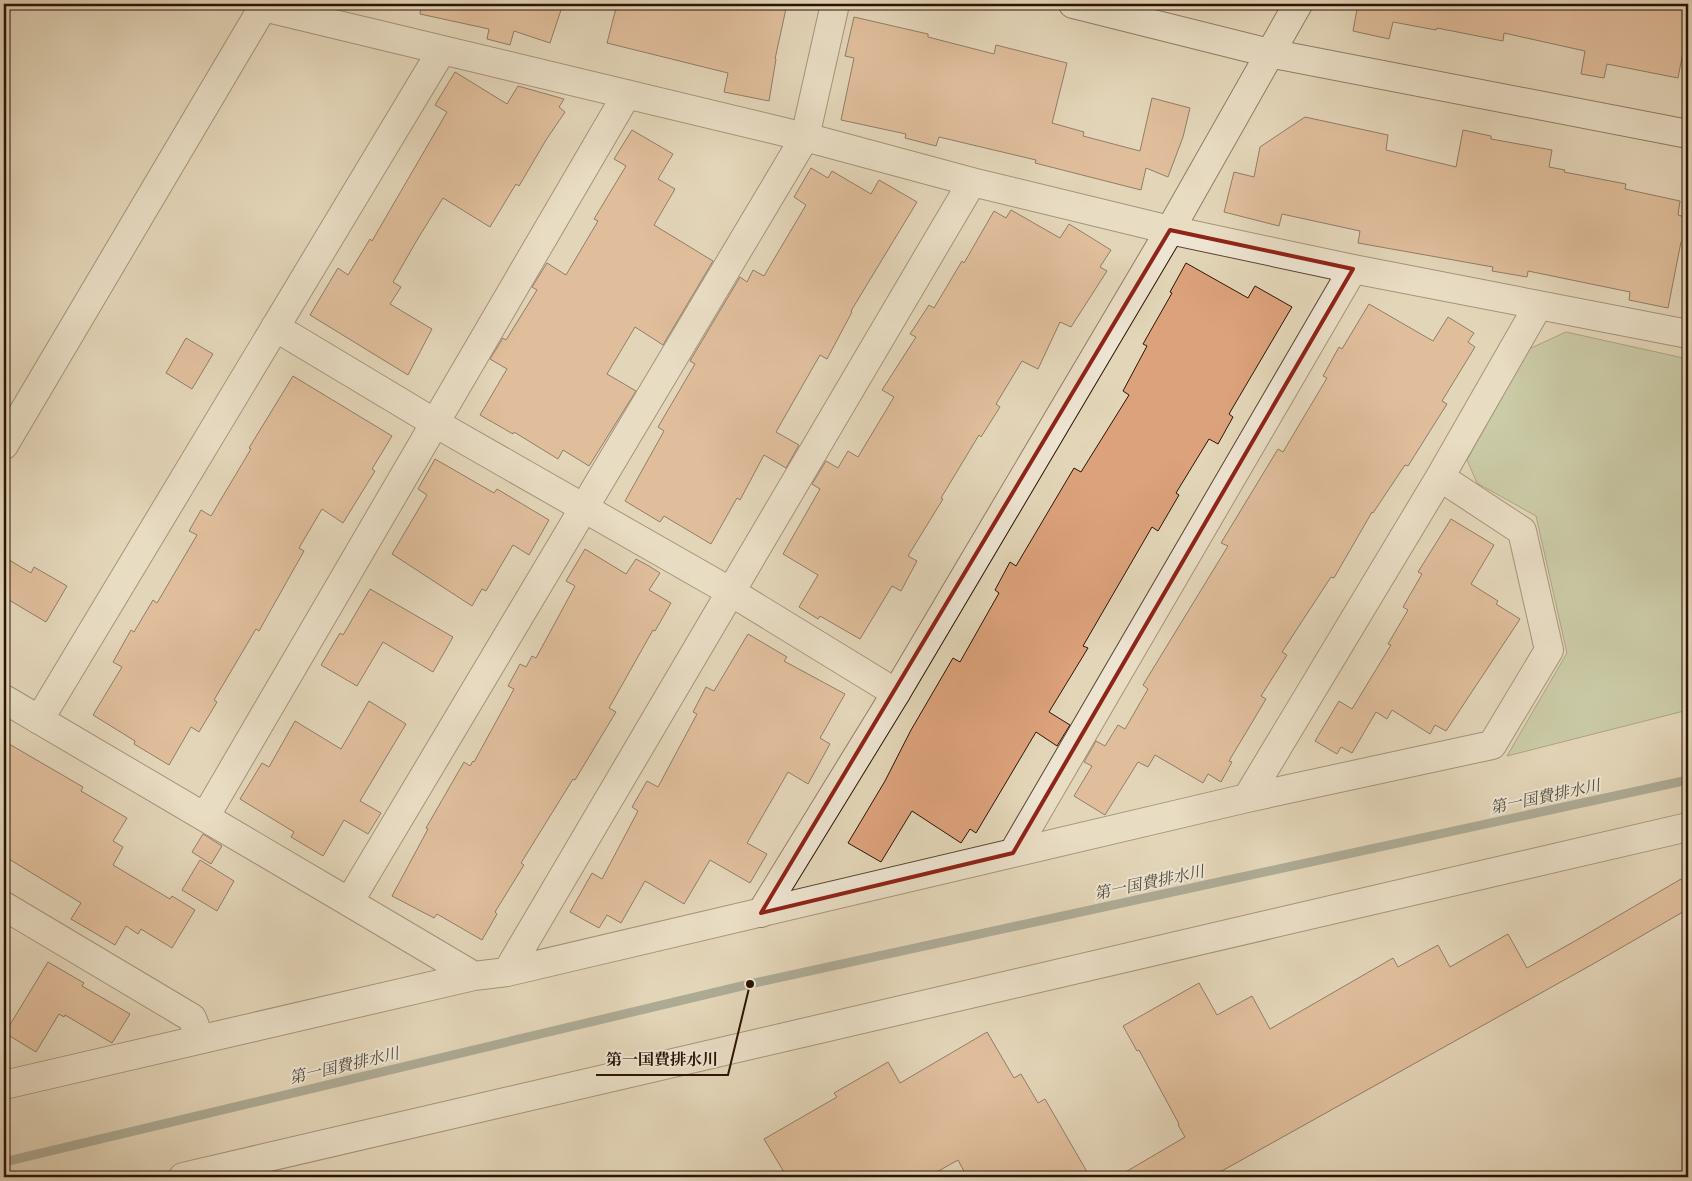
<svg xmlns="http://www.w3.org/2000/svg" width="1692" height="1181" font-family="'Gentium Book Plus','Noto Serif JP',serif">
	<rect width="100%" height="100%" fill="#e3d6b8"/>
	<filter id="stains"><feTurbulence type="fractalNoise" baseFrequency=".004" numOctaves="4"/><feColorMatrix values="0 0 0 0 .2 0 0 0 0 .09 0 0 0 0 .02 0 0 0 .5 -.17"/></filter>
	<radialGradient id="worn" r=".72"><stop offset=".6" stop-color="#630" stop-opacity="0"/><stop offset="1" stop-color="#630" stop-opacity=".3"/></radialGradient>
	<!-- green -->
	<path fill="#aebf93" stroke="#6d694c" d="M 1566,332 L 1688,359 L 1688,710 L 1507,756 L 1567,653 L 1536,516 L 1477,483 L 1467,460 L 1529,349 Z"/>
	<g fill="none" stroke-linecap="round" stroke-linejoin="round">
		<!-- stream -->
		<path stroke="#6c7769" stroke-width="9" d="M 4,1162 L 750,984 L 1688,780"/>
	</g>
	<!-- building -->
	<path fill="#dca27b" stroke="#2c1305" d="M 421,4 L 563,4 L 550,43 L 514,31 L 510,45 L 487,39 L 489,29 L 420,14 Z
		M 617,4 L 787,4 L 775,59 L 776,59 L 769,101 L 724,92 L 728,73 L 607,43 Z
		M 1358,4 L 1688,4 L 1688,26 L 1678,78 L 1607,64 L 1604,78 L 1581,74 L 1585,51 L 1504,33 L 1503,41 L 1437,28 L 1436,30 L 1393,22 L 1389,39 L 1353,31 Z
		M 854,17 L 928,34 L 928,37 L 994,54 L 996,45 L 1067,63 L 1052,123 L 1084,132 L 1083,136 L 1140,151 L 1152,98 L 1190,108 L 1183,137 L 1168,177 L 1146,168 L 1141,190 L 1035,163 L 1036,160 L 939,137 L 936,146 L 905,138 L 906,134 L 841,120 L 854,58 L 845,56 Z
		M 455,72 L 507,104 L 518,86 L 564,99 L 559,107 L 565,112 L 546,140 L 519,186 L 516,184 L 490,227 L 443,198 L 417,240 L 393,282 L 401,287 L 390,304 L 432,329 L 408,375 L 310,315 L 338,268 L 348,275 L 370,239 L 372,241 L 447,112 L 435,105 Z
		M 1305,117 L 1388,135 L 1386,150 L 1456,167 L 1463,130 L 1491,136 L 1491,139 L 1552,150 L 1549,167 L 1565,170 L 1564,172 L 1626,184 L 1625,189 L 1680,201 L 1678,215 L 1688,218 L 1688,243 L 1681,242 L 1668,308 L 1629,300 L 1630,292 L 1528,271 L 1527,277 L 1492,271 L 1493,267 L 1358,243 L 1360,231 L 1282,214 L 1279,226 L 1224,212 L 1234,172 L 1254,177 L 1260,147 Z
		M 632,130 L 673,154 L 658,179 L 675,189 L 654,225 L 713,261 L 663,345 L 635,327 L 607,374 L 636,391 L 589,466 L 563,450 L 558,459 L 514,432 L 513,434 L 480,415 L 507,369 L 490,359 L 503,338 L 506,340 L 537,290 L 532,287 L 547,263 L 566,275 L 598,221 L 594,219 L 626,166 L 614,159 Z
		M 811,168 L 828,178 L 832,171 L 871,194 L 879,180 L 917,202 L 851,311 L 852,312 L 827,359 L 820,355 L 776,432 L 799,445 L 786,468 L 764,455 L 740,500 L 737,498 L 711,544 L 664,516 L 660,522 L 625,501 L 664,431 L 658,427 L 695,364 L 690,361 L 740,277 L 747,282 L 753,270 L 764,276 L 806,205 L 794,197 Z
		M 1011,210 L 1060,238 L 1069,224 L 1111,250 L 1100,267 L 1107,271 L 1071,327 L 1060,322 L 1038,369 L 1022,361 L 996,404 L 1000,407 L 981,437 L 979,435 L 941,498 L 943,499 L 908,556 L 917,561 L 901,591 L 892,586 L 860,639 L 820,616 L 818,619 L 799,607 L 818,575 L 783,554 L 820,489 L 812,484 L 826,461 L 838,468 L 848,451 L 858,457 L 894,397 L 882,390 L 916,337 L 910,334 L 929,305 L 934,308 L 962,261 L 964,263 L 994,211 L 1006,218 Z
		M 1186,263 L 1248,298 L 1255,286 L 1292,307 L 1229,414 L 1233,417 L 1218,444 L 1209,439 L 1176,493 L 1179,495 L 1158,531 L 1152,527 L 1083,646 L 1088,648 L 1049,712 L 1070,725 L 1057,746 L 1036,732 L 976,833 L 970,829 L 961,843 L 912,811 L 881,862 L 848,843 L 885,781 L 911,730 L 953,658 L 960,662 L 999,593 L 995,590 L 1010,562 L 1016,566 L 1074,468 L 1081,472 L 1129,395 L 1123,391 L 1147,346 L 1143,344 L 1172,293 L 1170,292 Z
		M 1369,304 L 1433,341 L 1448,317 L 1474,333 L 1468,342 L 1475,347 L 1442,401 L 1447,404 L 1408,466 L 1405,465 L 1373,513 L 1372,512 L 1334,578 L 1331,577 L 1282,652 L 1287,655 L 1261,696 L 1266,699 L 1229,761 L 1232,762 L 1221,782 L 1208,774 L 1203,783 L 1155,755 L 1148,767 L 1138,762 L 1105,815 L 1074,796 L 1092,766 L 1084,762 L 1096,741 L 1105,746 L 1118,725 L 1125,729 L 1148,689 L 1143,685 L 1228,546 L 1221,543 L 1278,449 L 1283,452 L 1327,378 L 1323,376 L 1339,347 L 1342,349 Z
		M 186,338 L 213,354 L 192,389 L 166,373 Z
		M 293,376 L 392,436 L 372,469 L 375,471 L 343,523 L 322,509 L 299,548 L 304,551 L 259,631 L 256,629 L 214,700 L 217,702 L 199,732 L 191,727 L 169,765 L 134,744 L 135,741 L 93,715 L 122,667 L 113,662 L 131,630 L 134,632 L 153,600 L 157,603 L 197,535 L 189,531 L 201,510 L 211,516 L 251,449 L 249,448 Z
		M 435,459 L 494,493 L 497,489 L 549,520 L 529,555 L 513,545 L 486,591 L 482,589 L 472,606 L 392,554 L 427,495 L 418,489 Z
		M 1451,519 L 1494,545 L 1471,584 L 1498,601 L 1496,604 L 1520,619 L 1446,731 L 1435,725 L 1430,734 L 1392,710 L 1387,719 L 1376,712 L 1352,753 L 1341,747 L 1337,754 L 1315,741 L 1339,701 L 1352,709 L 1391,645 L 1388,644 L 1408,610 L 1403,607 L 1422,574 L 1418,572 Z
		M 585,549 L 626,574 L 636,559 L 649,566 L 660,573 L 649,590 L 671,603 L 655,631 L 653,630 L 609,708 L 616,712 L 575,780 L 573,779 L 521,863 L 524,865 L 495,912 L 497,914 L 482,940 L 437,914 L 434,918 L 392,896 L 428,829 L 426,828 L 464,762 L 470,766 L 473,761 L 474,762 L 514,689 L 508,686 L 520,664 L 526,667 L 532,656 L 536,658 L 575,586 L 566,581 Z
		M 4,557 L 31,573 L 34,567 L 67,586 L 46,622 L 4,597 Z
		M 370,589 L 453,637 L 433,672 L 383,642 L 357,686 L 321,665 L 340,633 L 343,635 Z
		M 748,634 L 787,657 L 784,661 L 845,694 L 820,738 L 830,744 L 808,784 L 788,772 L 747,843 L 767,854 L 750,883 L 710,860 L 684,904 L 645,881 L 621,923 L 607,915 L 599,928 L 570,912 L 592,873 L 602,879 L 638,811 L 632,807 L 647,781 L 658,787 L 697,714 L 693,712 L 706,687 L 714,691 Z
		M 369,701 L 406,724 L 360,801 L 381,813 L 368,834 L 344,820 L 323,856 L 291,837 L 294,832 L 240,799 L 262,763 L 269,767 L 295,721 L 341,749 Z
		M 4,741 L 83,787 L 81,791 L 127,818 L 113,841 L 123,847 L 113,865 L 170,899 L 172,896 L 195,910 L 172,948 L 141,929 L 138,934 L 126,926 L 115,945 L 71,919 L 81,903 L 4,856 Z
		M 203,834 L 222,846 L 211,864 L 192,852 Z
		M 200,860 L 234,881 L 217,911 L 182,890 Z
		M 1681,879 L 1688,891 L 1688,909 L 1593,964 L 1211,1177 L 1117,1177 L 1185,1137 L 1178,1125 L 1179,1124 L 1139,1050 L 1137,1051 L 1123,1026 L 1199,983 L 1217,1015 L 1252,996 L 1270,1029 L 1393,958 L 1398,967 L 1438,945 L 1450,967 L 1508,934 L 1527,968 L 1582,937 Z
		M 48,962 L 84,983 L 82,986 L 130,1014 L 112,1043 L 65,1015 L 64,1017 L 59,1014 L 36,1052 L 5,1033 Z
		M 987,1032 L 1014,1078 L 1021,1074 L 1038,1103 L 1045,1099 L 1090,1177 L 967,1177 L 958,1160 L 928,1177 L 787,1177 L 764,1139 L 837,1097 L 834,1093 L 888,1062 L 900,1083 Z"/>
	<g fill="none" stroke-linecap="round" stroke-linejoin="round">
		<!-- street casing -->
		<g stroke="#5a4432" stroke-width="30">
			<path id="street" d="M 264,4 L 263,7 L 805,137 L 972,182 L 1170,230 L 1353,269 L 1688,334
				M 835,4 L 805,137 L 349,902 L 474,976 L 507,972 L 1247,798 L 1492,745 L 1549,650 L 1522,531 L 1440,477
				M 275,327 L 435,423 L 731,592 L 896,693
				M 4,445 L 263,7
				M 4,699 L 349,902
				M 39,720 L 442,50
				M 1247,798 L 1440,477 L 1538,306
				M 205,817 L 627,94
				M 1013,853 L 1353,269
				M 4,906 L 192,1018 L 200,1039
				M 507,972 L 972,182
				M 4,1085 L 474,976
				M 183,1177 L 1688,827"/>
		</g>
		<!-- secondary casing -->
		<g stroke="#2c1305" stroke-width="30">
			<path id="secondary" d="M 1073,4 L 1269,53 L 1688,134
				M 761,913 L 896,693 L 1170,230 L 1298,4"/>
		</g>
		<!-- street -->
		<use href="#street" stroke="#ede4d1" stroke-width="28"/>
		<!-- secondary -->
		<use href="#secondary" stroke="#ede4d1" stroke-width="28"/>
	</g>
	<!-- marked area -->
	<path d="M0 0H1692V1181H0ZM 1170,230 L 1353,269 L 1013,853 L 761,913 Z" fill="#e3d6b8" fill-opacity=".55" fill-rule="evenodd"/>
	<path fill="none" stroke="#8f2418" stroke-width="4" stroke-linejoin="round" d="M 1170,230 L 1353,269 L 1013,853 L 761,913 Z"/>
	<g text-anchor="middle" stroke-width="4" stroke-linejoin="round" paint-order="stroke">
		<!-- water labels -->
		<g font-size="16" font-style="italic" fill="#514d3f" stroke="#ede4d1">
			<text transform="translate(1545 796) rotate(-12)" y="6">第一国費排水川</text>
			<text transform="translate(1149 882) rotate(-12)" y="6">第一国費排水川</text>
			<text transform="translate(344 1065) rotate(-13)" y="6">第一国費排水川</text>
		</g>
	</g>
	<!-- callouts -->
	<path fill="none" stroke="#2c1305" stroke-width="2" d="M750 984L728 1075H596"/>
	<circle fill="#2c1305" stroke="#ede4d1" stroke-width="2" cx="750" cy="984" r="5"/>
	<g font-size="16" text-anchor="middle" font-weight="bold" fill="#2c1305" stroke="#ede4d1" stroke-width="4" stroke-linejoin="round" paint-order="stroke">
		<text x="662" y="1065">第一国費排水川</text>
	</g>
	<!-- margin -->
	<rect width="1692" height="1181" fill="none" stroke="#e3d6b8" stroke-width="20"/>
	<rect x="5" y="5" width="1682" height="1171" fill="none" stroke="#2c1305" stroke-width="2.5"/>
	<rect x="10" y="10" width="1672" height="1161" fill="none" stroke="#2c1305"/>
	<rect width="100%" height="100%" filter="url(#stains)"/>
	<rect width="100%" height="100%" fill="url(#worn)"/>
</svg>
